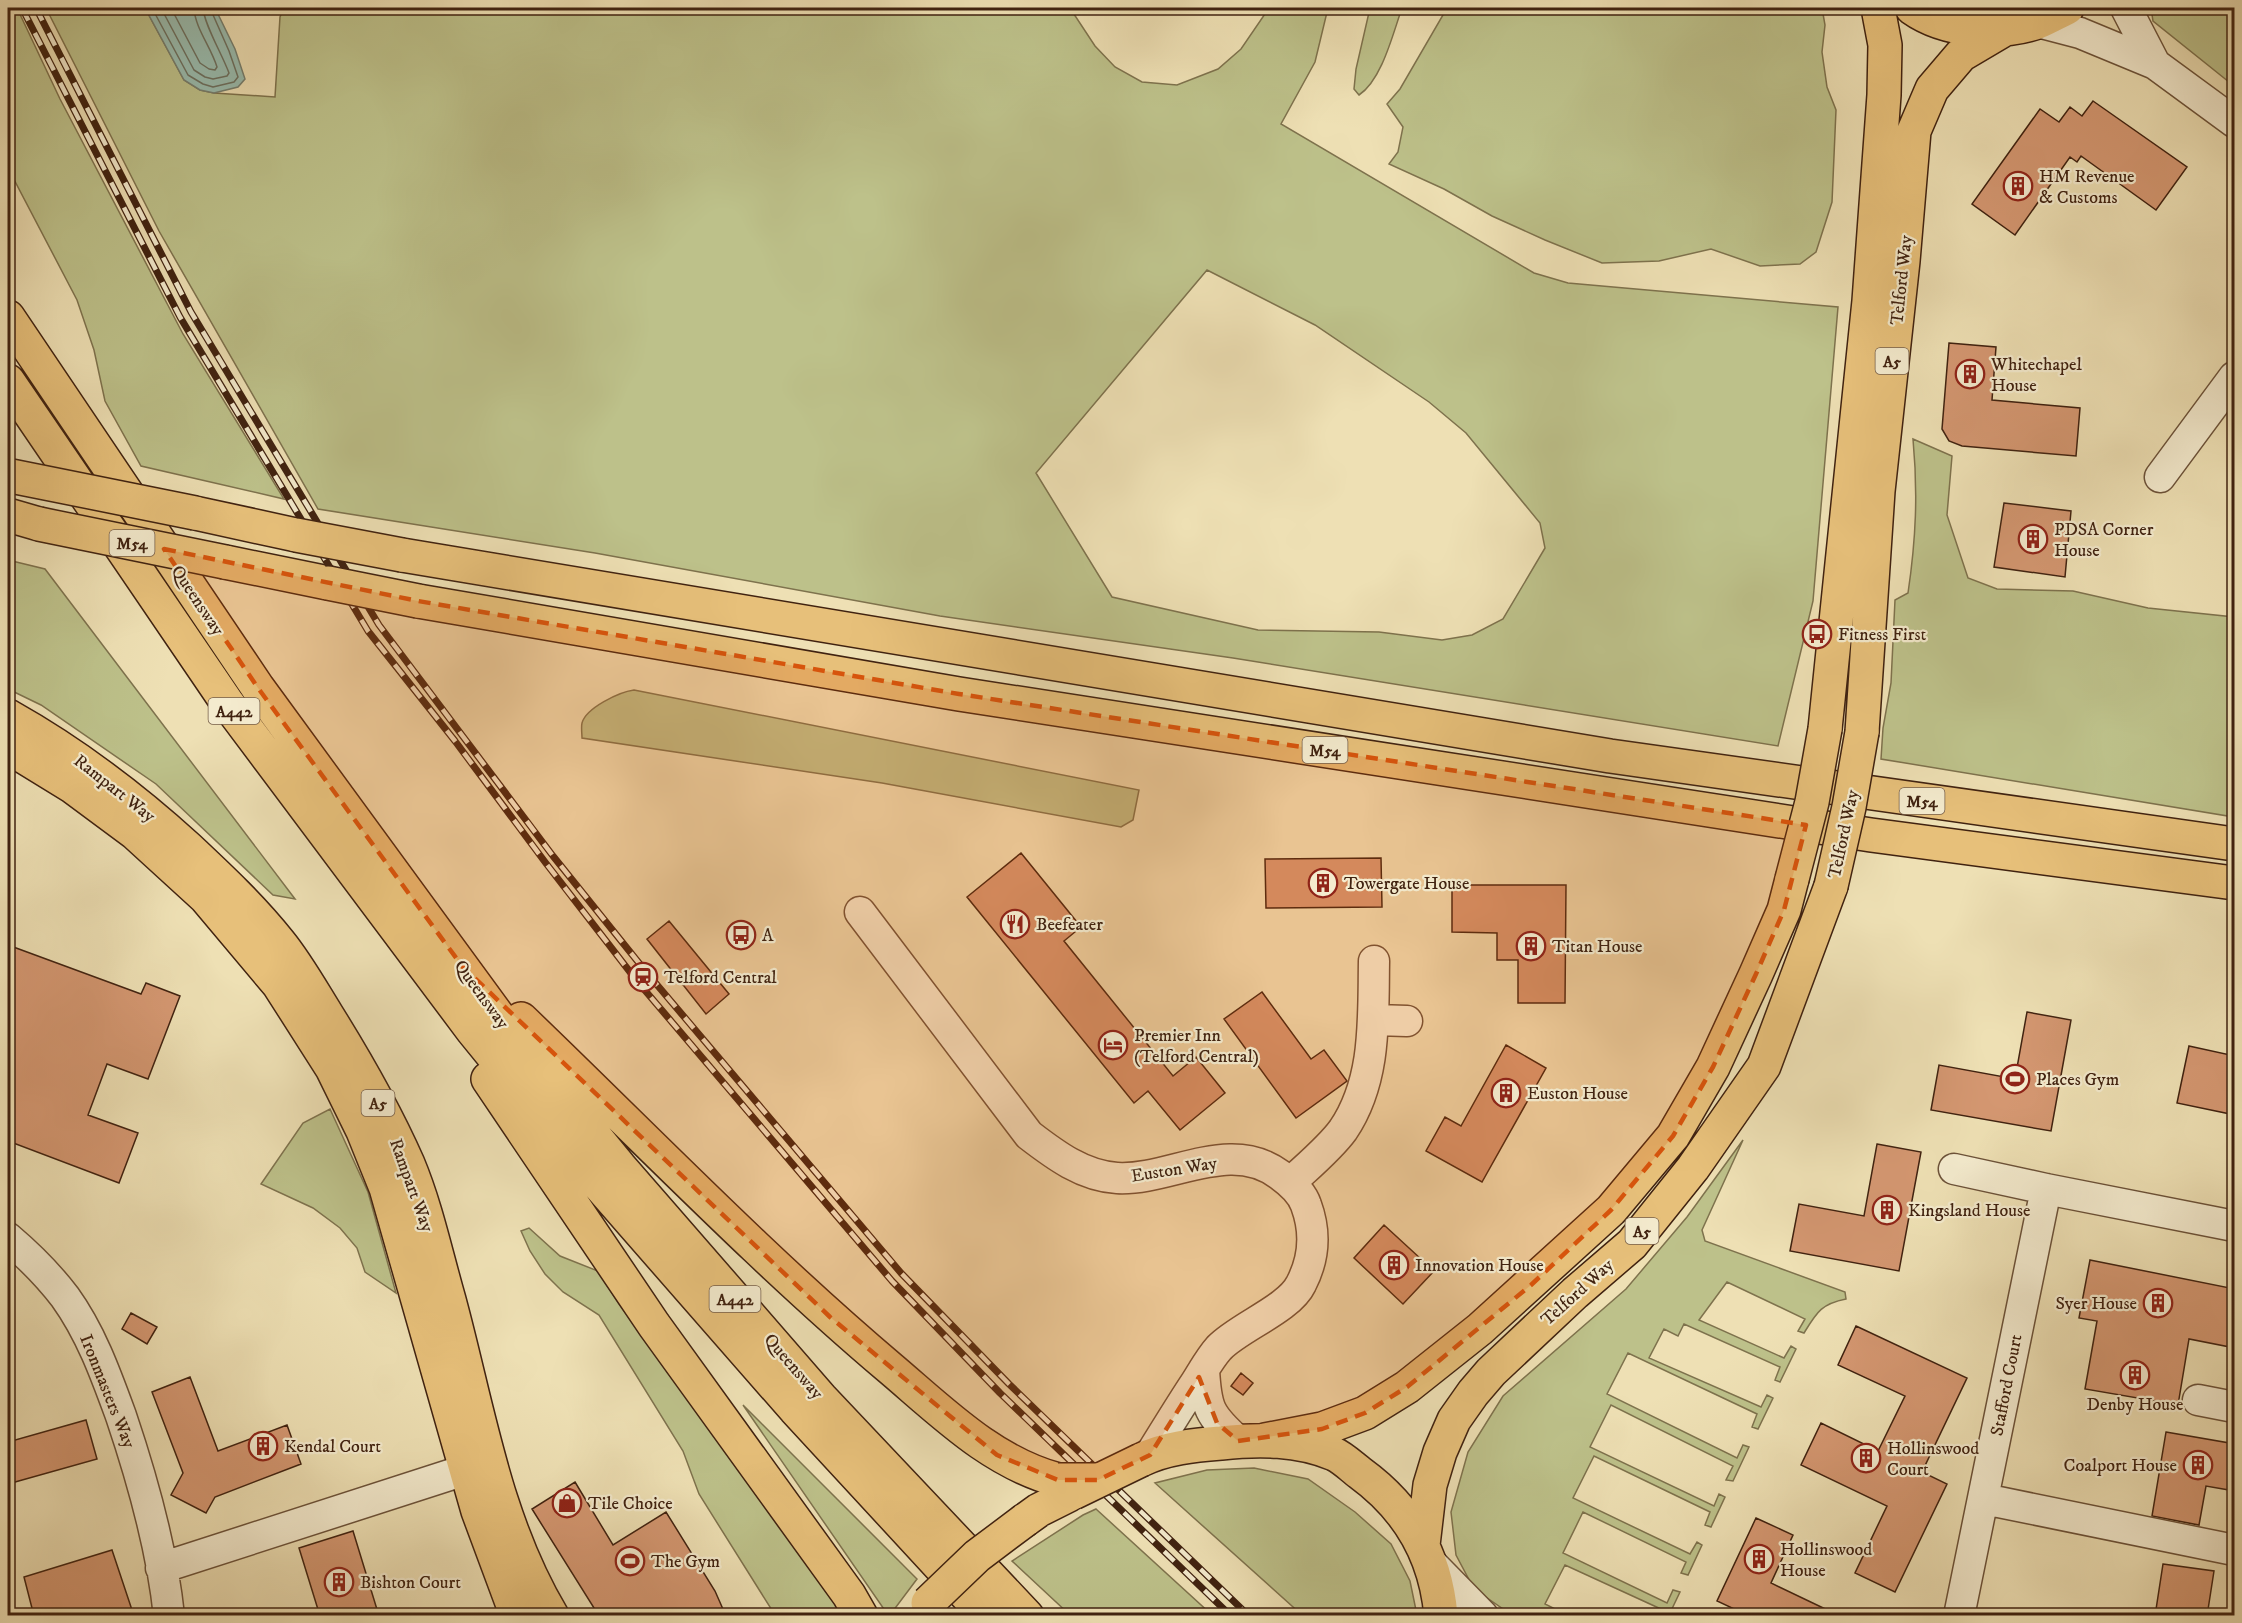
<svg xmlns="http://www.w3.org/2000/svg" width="2242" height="1623" font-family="'IM FELL DW Pica',serif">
	<rect width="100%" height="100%" fill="#eee0b4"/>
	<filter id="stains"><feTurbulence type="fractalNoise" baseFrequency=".00333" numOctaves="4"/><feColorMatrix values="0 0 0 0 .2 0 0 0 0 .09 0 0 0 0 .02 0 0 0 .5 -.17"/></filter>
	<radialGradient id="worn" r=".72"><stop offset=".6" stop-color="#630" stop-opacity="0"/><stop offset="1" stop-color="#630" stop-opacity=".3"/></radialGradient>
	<!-- green -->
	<path fill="#bdc18a" stroke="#7e724d" stroke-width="1.5" fill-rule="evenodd" d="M 8,8 L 17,8 L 60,99 L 183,334 L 284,499 L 141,466 L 105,401 L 94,350 L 77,300 L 8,168 Z
		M 46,8 L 145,8 L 184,80 L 200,90 L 214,93 L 275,97 L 280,17 L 284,8 L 1070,8 L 1095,46 L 1115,67 L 1142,82 L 1177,85 L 1218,69 L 1241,49 L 1269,8 L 1328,8 L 1315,62 L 1281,124 L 1534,273 L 1568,283 L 1838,307 L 1813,601 L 1778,746 L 1233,658 L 940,616 L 595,553 L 318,509 L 159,231 ZM 1207,270 L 1315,325 L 1429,402 L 1466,433 L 1540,523 L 1545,548 L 1503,619 L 1472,635 L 1442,640 L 1379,632 L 1258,630 L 1112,597 L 1036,473 Z
		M 1370,8 L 1402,8 C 1393,33 1382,80 1359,95 L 1354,89 L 1356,69 Z
		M 1447,8 L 1822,8 L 1825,25 L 1822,52 L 1827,87 L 1836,110 L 1832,202 L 1816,252 L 1800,264 L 1760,266 L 1711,249 L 1659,261 L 1602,263 L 1545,240 L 1492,216 L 1444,189 L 1389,164 L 1398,152 L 1403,127 L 1387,104 L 1400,89 Z
		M 2151,8 L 2234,8 L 2234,86 L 2153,21 Z
		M 1913,439 L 1952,456 L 1947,515 L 1968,578 L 1997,589 L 2073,591 L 2148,608 L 2234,617 L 2234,817 L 1881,759 L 1883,728 L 1891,683 L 1895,600 L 1908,593 C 1916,539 1918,493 1913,439 Z
		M 8,560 L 45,569 L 295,899 L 273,895 L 156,784 L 41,705 L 8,689 Z
		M 634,690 L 1139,790 L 1133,820 L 1121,827 L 882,783 L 582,738 C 582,734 581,727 582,723 C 586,708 619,692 634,690 Z
		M 330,1109 L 368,1192 L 396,1293 L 365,1272 L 357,1248 L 340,1228 L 313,1208 L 261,1184 L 303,1123 Z
		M 1743,1140 L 1702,1230 L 1705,1241 L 1845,1292 L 1846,1299 C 1821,1304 1817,1312 1804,1333 L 1798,1331 L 1805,1319 L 1727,1282 L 1699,1320 L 1784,1358 L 1791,1346 L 1796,1349 L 1780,1382 L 1775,1380 L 1780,1367 L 1684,1324 L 1678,1336 L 1664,1329 L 1649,1358 L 1761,1407 L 1767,1395 L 1773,1398 L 1758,1429 L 1752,1427 L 1757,1414 L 1628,1353 L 1607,1394 L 1737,1458 L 1743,1445 L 1749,1447 L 1733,1481 L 1726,1480 L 1733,1466 L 1611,1405 L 1590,1447 L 1714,1506 L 1719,1494 L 1725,1497 L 1711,1527 L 1705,1525 L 1710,1512 L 1594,1456 L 1573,1498 L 1690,1554 L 1697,1542 L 1702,1545 L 1688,1575 L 1681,1573 L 1686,1562 L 1583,1512 L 1563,1553 L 1667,1603 L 1673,1590 L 1680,1592 L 1669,1615 L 1661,1615 L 1663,1610 L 1565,1565 L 1545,1604 L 1567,1615 L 1512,1615 L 1474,1589 L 1456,1555 L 1451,1512 L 1468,1452 L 1503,1396 L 1626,1289 L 1687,1217 Z
		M 529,1228 L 560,1256 L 598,1271 L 619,1304 L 846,1615 L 775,1615 L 699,1494 L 683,1451 L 599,1315 L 563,1292 L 545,1274 L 530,1251 L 521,1231 Z
		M 743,1405 L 917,1579 L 890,1615 L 888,1615 Z
		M 1254,1468 L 1308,1479 L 1355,1512 L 1391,1544 L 1410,1581 L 1417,1615 L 1302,1615 L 1155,1483 L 1207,1470 Z
		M 1096,1509 L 1212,1615 L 1070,1615 L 1012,1561 L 1083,1515 Z"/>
	<!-- water -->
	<path fill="#99bdb0" stroke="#757f70" stroke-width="1.5" d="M 145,8 L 215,8 L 235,49 L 245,79 L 238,87 L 214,93 L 200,90 L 184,80 Z"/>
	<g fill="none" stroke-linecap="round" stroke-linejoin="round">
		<!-- shore -->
		<path stroke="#6c7060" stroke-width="1.5" d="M 152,8 L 188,75 L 203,84 L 213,87 L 234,82 L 238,77 L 229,51 L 210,8
			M 161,8 L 194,70 L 205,77 L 213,79 L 227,76 L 229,73 C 222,54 204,24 203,8
			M 171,8 L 200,63 L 209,69 L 215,70 L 217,67 C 211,47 195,28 194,8"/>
	</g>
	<!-- building -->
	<path fill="#d49771" stroke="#402210" stroke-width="1.5" d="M 2093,101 L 2187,167 L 2156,210 L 2081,156 L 2077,162 L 2070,157 L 2015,235 L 1972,204 L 2040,109 L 2059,122 L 2070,107 L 2082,116 Z
		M 1949,343 L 1996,347 L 1992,400 L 2080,408 L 2076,456 L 1962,446 L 1949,441 L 1942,429 Z
		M 2004,503 L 2071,511 L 2065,577 L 1994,567 Z
		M 1021,853 L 1081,927 L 1064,941 L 1173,1076 L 1196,1057 L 1225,1093 L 1180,1130 L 1148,1091 L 1134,1103 L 967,897 Z
		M 1381,858 L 1382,907 L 1266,908 L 1265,859 Z
		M 1452,885 L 1566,885 L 1565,1003 L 1518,1003 L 1518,960 L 1497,960 L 1497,933 L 1452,932 Z
		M 669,921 L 729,994 L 706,1014 L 647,939 Z
		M 8,945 L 141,994 L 146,983 L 180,996 L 148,1079 L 107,1064 L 88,1115 L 138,1133 L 119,1183 L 8,1141 Z
		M 1262,992 L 1311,1059 L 1324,1050 L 1347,1081 L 1296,1118 L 1224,1019 Z
		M 2027,1012 L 2071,1020 L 2051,1131 L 1931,1110 L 1939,1065 L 2015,1079 Z
		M 1506,1045 L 1546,1068 L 1482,1182 L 1426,1151 L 1445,1117 L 1461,1126 Z
		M 2189,1046 L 2235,1056 L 2235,1115 L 2177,1103 Z
		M 1877,1144 L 1921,1152 L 1899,1271 L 1790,1251 L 1799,1204 L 1864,1216 Z
		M 1384,1225 L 1434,1271 L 1403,1304 L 1354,1258 Z
		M 2090,1260 L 2235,1289 L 2235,1348 L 2189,1339 L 2178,1405 L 2085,1389 L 2097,1321 L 2079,1318 Z
		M 131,1313 L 157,1327 L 147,1344 L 122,1329 Z
		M 1856,1326 L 1967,1378 L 1922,1472 L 1947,1484 L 1895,1592 L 1855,1573 L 1887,1506 L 1801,1465 L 1821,1423 L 1878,1451 L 1905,1396 L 1838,1365 Z
		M 1241,1373 L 1253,1383 L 1243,1395 L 1231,1386 Z
		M 190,1377 L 218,1451 L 287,1425 L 301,1464 L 215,1497 L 206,1513 L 171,1495 L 183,1473 L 152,1392 Z
		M 86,1420 L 97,1459 L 8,1484 L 8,1442 Z
		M 2166,1432 L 2235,1444 L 2235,1491 L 2206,1486 L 2199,1525 L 2152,1516 Z
		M 575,1482 L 613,1545 L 666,1512 L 715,1591 L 726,1616 L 599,1616 L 532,1509 Z
		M 1756,1518 L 1793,1535 L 1771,1583 L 1840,1616 L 1749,1616 L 1717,1601 Z
		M 353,1531 L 379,1616 L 320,1616 L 299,1548 Z
		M 112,1550 L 134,1616 L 34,1616 L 24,1577 Z
		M 2163,1564 L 2214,1571 L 2207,1616 L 2155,1616 Z"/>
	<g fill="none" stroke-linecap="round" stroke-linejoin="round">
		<!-- minor casing -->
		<g stroke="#6c5239" stroke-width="33">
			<path id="minor" d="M 2126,8 L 2155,64
				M 2038,22 L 2080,33 L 2155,64 L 2234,122
				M 2160,477 L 2234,377
				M 860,912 L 1029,1135 C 1055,1155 1083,1176 1117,1178 C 1171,1181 1230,1137 1280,1175 C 1291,1183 1302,1193 1306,1205 C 1316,1232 1314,1259 1301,1284 C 1289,1309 1239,1327 1219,1348 C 1210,1358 1203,1371 1196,1382 C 1180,1406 1165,1431 1150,1455
				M 1375,1020 L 1407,1021
				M 1954,1169 L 2046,1189 L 2234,1226
				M 1291,1182 C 1307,1167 1330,1148 1343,1130 C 1377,1080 1373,1018 1374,961
				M 8,1238 C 28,1255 49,1276 65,1297 C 91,1333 106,1375 121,1416 C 143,1481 162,1548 169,1616
				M 1204,1369 C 1206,1408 1209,1415 1238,1441
				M 2198,1400 L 2234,1407
				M 1984,1499 L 2234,1550
				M 1431,1563 L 1483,1616
				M 161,1568 L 465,1470
				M 1959,1616 L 2046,1189"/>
		</g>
		<!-- major casing -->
		<g stroke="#402210" stroke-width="36">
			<path id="major" d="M 1912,8 C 1946,32 1999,35 2038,22 C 2048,18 2058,12 2067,8
				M 8,716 C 74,753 132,797 188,848 C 220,878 252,908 279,942 C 297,964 312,991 327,1015 C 357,1063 385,1112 408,1164 C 426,1207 436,1255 449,1300 C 478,1407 494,1519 552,1616
				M 1825,729 L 1869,301 L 1884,95 L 1885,45 L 1878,8
				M 1862,732 L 1878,491 L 1903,261 L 1914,131 L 1932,89 L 1961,55 L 2005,29
				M 8,747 L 73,787 L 135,833 L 205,897 L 279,985 L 332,1068 L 363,1131 L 386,1188 L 478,1511 L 517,1616
				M 1265,1440 L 1322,1429 L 1365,1413 L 1407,1387 L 1480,1329 L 1611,1210 L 1673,1136 L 1713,1067 L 1756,974 L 1784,910 L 1792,879
				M 1141,1460 C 1165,1448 1195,1445 1221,1443 C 1259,1439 1298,1439 1334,1454 C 1343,1458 1352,1467 1360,1473 C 1408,1508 1436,1556 1441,1616
				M 1025,1520 L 1039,1510 L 1069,1495
				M 1423,1545 L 1430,1485 L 1440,1452 L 1454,1420 L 1473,1393 L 1491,1372 L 1575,1293 L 1632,1244 L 1693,1168 L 1764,1066 L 1831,886"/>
		</g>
		<!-- highway casing -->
		<g stroke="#402210" stroke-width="36">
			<path id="highway" d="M 8,317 L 258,688 L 514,1038 L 620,1167 L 821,1398 L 1027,1616
				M 8,381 L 228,704 L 473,1031 L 592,1177 L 795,1409 L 986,1616
				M 195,513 L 296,535
				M 8,515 L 39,524
				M 402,555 L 1610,756 L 2234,844
				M 225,562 L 328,583
				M 418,601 L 959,694 L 1871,835 L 2234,883
				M 521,1019 C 643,1136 761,1259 890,1368 C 942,1412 991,1462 1058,1480
				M 488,1079 L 654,1325 L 849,1595 L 861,1616"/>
		</g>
		<!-- minor -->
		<use href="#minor" stroke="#f4ebce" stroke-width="30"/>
		<!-- major -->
		<use href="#major" stroke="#e7c07a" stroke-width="33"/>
		<!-- highway -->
		<use href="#highway" stroke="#e7c07a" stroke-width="33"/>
		<!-- rail casing -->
		<g stroke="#402210" stroke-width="7">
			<path id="rail" d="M 22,8 L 180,317 L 368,631 L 455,741 L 545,862 L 637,981 L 892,1281 L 1000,1393 L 1231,1616
				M 36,8 L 191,312 L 379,625 L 553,856 L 647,973 L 901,1273 L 1009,1384 L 1249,1616"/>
		</g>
		<!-- rail -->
		<use href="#rail" stroke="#f4ebce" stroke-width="4.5" stroke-dasharray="14" stroke-linecap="butt"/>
		<!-- major-bridge casing -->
		<g stroke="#402210" stroke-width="36" stroke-linecap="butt">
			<path id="major-bridge" d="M 1792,879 L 1812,802 L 1825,729
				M 1831,886 L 1849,807 L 1862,732
				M 1073,1493 L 1141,1460
				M 928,1603 L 977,1556 L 1025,1520"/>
		</g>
		<!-- highway-bridge casing -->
		<g stroke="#402210" stroke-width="36" stroke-linecap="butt">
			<path id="highway-bridge" d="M 11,476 L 195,513
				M 39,524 L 225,562
				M 296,535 L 402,555
				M 328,583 L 418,601
				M 1058,1480 L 1098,1480"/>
		</g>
		<!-- major-bridge -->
		<use href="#major-bridge" stroke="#e7c07a" stroke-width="33"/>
		<!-- highway-bridge -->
		<use href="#highway-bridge" stroke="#e7c07a" stroke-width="33"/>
	</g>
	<!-- marked area -->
	<path fill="#d7540c" fill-opacity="0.2" stroke="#d7540c" stroke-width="4.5" stroke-dasharray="12 8" stroke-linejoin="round" d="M 164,549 L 418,601 L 959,694 L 1806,825 L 1784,910 L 1756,974 L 1713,1067 L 1673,1136 L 1611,1210 L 1531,1285 L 1407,1387 L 1365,1413 L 1322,1429 L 1238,1441 L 1217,1423 L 1199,1377 L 1150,1455 L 1098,1480 L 1058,1480 L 997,1455 L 830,1317 L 462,966 L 258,688 Z"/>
	<!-- icons -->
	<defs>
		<g id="building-ring" transform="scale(1.5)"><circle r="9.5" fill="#f4ebce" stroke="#8f2418" stroke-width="1.5"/><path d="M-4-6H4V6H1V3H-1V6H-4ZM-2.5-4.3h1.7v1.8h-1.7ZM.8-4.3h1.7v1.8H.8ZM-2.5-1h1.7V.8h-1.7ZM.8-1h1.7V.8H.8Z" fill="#8f2418"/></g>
		<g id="bus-ring" transform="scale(1.5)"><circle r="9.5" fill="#f4ebce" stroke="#8f2418" stroke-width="1.5"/><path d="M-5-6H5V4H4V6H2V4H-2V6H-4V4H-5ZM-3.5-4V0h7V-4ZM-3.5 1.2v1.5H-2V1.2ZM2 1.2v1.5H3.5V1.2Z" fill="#8f2418"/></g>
		<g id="restaurant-ring" transform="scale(1.5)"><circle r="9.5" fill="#f4ebce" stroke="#8f2418" stroke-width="1.5"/><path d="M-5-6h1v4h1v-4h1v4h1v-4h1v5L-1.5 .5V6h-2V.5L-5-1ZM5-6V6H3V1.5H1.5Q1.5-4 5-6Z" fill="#8f2418"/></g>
		<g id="station-ring" transform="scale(1.5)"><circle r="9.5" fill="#f4ebce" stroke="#8f2418" stroke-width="1.5"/><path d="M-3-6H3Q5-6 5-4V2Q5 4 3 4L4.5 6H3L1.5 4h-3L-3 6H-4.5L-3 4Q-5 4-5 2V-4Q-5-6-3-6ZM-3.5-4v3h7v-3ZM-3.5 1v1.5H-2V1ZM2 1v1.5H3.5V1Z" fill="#8f2418"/></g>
		<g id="hotel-ring" transform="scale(1.5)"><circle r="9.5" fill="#f4ebce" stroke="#8f2418" stroke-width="1.5"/><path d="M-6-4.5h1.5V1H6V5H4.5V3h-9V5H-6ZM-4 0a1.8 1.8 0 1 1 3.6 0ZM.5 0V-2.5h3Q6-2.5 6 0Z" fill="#8f2418"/></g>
		<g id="stadium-ring" transform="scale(1.5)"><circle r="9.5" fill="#f4ebce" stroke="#8f2418" stroke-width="1.5"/><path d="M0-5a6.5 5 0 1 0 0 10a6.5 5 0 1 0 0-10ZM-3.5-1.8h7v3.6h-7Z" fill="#8f2418"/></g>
		<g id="shop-ring" transform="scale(1.5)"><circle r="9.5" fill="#f4ebce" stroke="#8f2418" stroke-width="1.5"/><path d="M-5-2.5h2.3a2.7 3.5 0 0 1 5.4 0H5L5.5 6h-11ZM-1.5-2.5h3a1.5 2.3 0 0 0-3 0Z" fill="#8f2418"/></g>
	</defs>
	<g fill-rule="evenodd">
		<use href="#building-ring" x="2018" y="186"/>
		<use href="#building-ring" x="1970" y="374"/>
		<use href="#building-ring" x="2033" y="539"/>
		<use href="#bus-ring" x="1817" y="634"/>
		<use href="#building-ring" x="1323" y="883"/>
		<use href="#restaurant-ring" x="1015" y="924"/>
		<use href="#bus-ring" x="741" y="935"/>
		<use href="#building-ring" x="1531" y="946"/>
		<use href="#station-ring" x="643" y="977"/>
		<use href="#hotel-ring" x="1113" y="1045"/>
		<use href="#stadium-ring" x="2015" y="1079"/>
		<use href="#building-ring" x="1506" y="1093"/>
		<use href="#building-ring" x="1887" y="1210"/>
		<use href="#building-ring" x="1394" y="1265"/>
		<use href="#building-ring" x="2158" y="1303"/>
		<use href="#building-ring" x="2135" y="1375"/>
		<use href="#building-ring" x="263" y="1446"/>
		<use href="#building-ring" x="1866" y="1458"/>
		<use href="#building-ring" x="2198" y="1465"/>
		<use href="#shop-ring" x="567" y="1503"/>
		<use href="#building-ring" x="1759" y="1559"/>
		<use href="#stadium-ring" x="630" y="1561"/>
		<use href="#building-ring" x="339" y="1582"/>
	</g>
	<g text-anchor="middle" stroke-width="4.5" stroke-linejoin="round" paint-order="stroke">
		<!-- shield labels -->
		<g fill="#f4ebce" stroke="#765e49" stroke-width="1.5">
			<rect x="1875.5" y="348" width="33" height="26" rx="4.5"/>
			<rect x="109.5" y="530" width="45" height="26" rx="4.5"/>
			<rect x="208.5" y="698" width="51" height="26" rx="4.5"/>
			<rect x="1302.5" y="737" width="45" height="26" rx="4.5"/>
			<rect x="1899.5" y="788" width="45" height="26" rx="4.5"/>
			<rect x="361.5" y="1090" width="33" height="26" rx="4.5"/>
			<rect x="1625.5" y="1218" width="33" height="26" rx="4.5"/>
			<rect x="709.5" y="1286" width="51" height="26" rx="4.5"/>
		</g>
		<g font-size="16" font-weight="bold" fill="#402210">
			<text x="1892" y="367">A5</text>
			<text x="132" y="549">M54</text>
			<text x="234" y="717">A442</text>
			<text x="1325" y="756">M54</text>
			<text x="1922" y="807">M54</text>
			<text x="378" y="1109">A5</text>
			<text x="1642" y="1237">A5</text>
			<text x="735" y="1305">A442</text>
		</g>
		<!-- poi labels -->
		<g font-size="18" fill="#402210" stroke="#f4ebce" text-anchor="start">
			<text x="2039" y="182">HM Revenue<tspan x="2039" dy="21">&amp; Customs</tspan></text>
			<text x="1991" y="370">Whitechapel<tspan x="1991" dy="21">House</tspan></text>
			<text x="2054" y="535">PDSA Corner<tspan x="2054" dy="21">House</tspan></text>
			<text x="1838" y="640">Fitness First</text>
			<text x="1344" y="889">Towergate House</text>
			<text x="1036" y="930">Beefeater</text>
			<text x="762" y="941">A</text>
			<text x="1552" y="952">Titan House</text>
			<text x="664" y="983">Telford Central</text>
			<text x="1134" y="1041">Premier Inn<tspan x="1134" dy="21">(Telford Central)</tspan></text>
			<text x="2036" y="1085">Places Gym</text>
			<text x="1527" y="1099">Euston House</text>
			<text x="1908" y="1216">Kingsland House</text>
			<text x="1415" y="1271">Innovation House</text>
			<text x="2137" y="1309" text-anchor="end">Syer House</text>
			<text x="2135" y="1410" text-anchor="middle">Denby House</text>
			<text x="284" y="1452">Kendal Court</text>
			<text x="1887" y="1454">Hollinswood<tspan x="1887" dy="21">Court</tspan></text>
			<text x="2177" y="1471" text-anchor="end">Coalport House</text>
			<text x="588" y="1509">Tile Choice</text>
			<text x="1780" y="1555">Hollinswood<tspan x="1780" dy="21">House</tspan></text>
			<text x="651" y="1567">The Gym</text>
			<text x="360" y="1588">Bishton Court</text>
		</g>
		<!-- street labels -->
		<g font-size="18" fill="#402210" stroke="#f4ebce">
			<text transform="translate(1901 280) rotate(-84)" y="6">Telford Way</text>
			<text transform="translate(198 600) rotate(56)" y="6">Queensway</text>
			<text transform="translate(115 788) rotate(38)" y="6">Rampart Way</text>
			<text transform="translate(1843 834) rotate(-78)" y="6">Telford Way</text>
			<text transform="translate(482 994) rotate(54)" y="6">Queensway</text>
			<text transform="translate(1174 1169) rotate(-9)" y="6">Euston Way</text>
			<text transform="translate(412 1185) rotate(70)" y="6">Rampart Way</text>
			<text transform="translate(1577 1292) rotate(-42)" y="6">Telford Way</text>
			<text transform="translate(794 1366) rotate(49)" y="6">Queensway</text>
			<text transform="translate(2006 1385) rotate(-79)" y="6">Stafford Court</text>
			<text transform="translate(108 1391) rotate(68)" y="6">Ironmasters Way</text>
		</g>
	</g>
	<!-- margin -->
	<rect width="2242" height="1623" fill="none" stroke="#eee0b4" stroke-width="30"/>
	<rect x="9" y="9" width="2224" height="1605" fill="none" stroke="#402210" stroke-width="3"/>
	<rect x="15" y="15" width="2212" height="1593" fill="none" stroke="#402210" stroke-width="1.5"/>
	<rect width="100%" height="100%" filter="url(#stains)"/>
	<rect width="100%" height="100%" fill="url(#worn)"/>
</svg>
